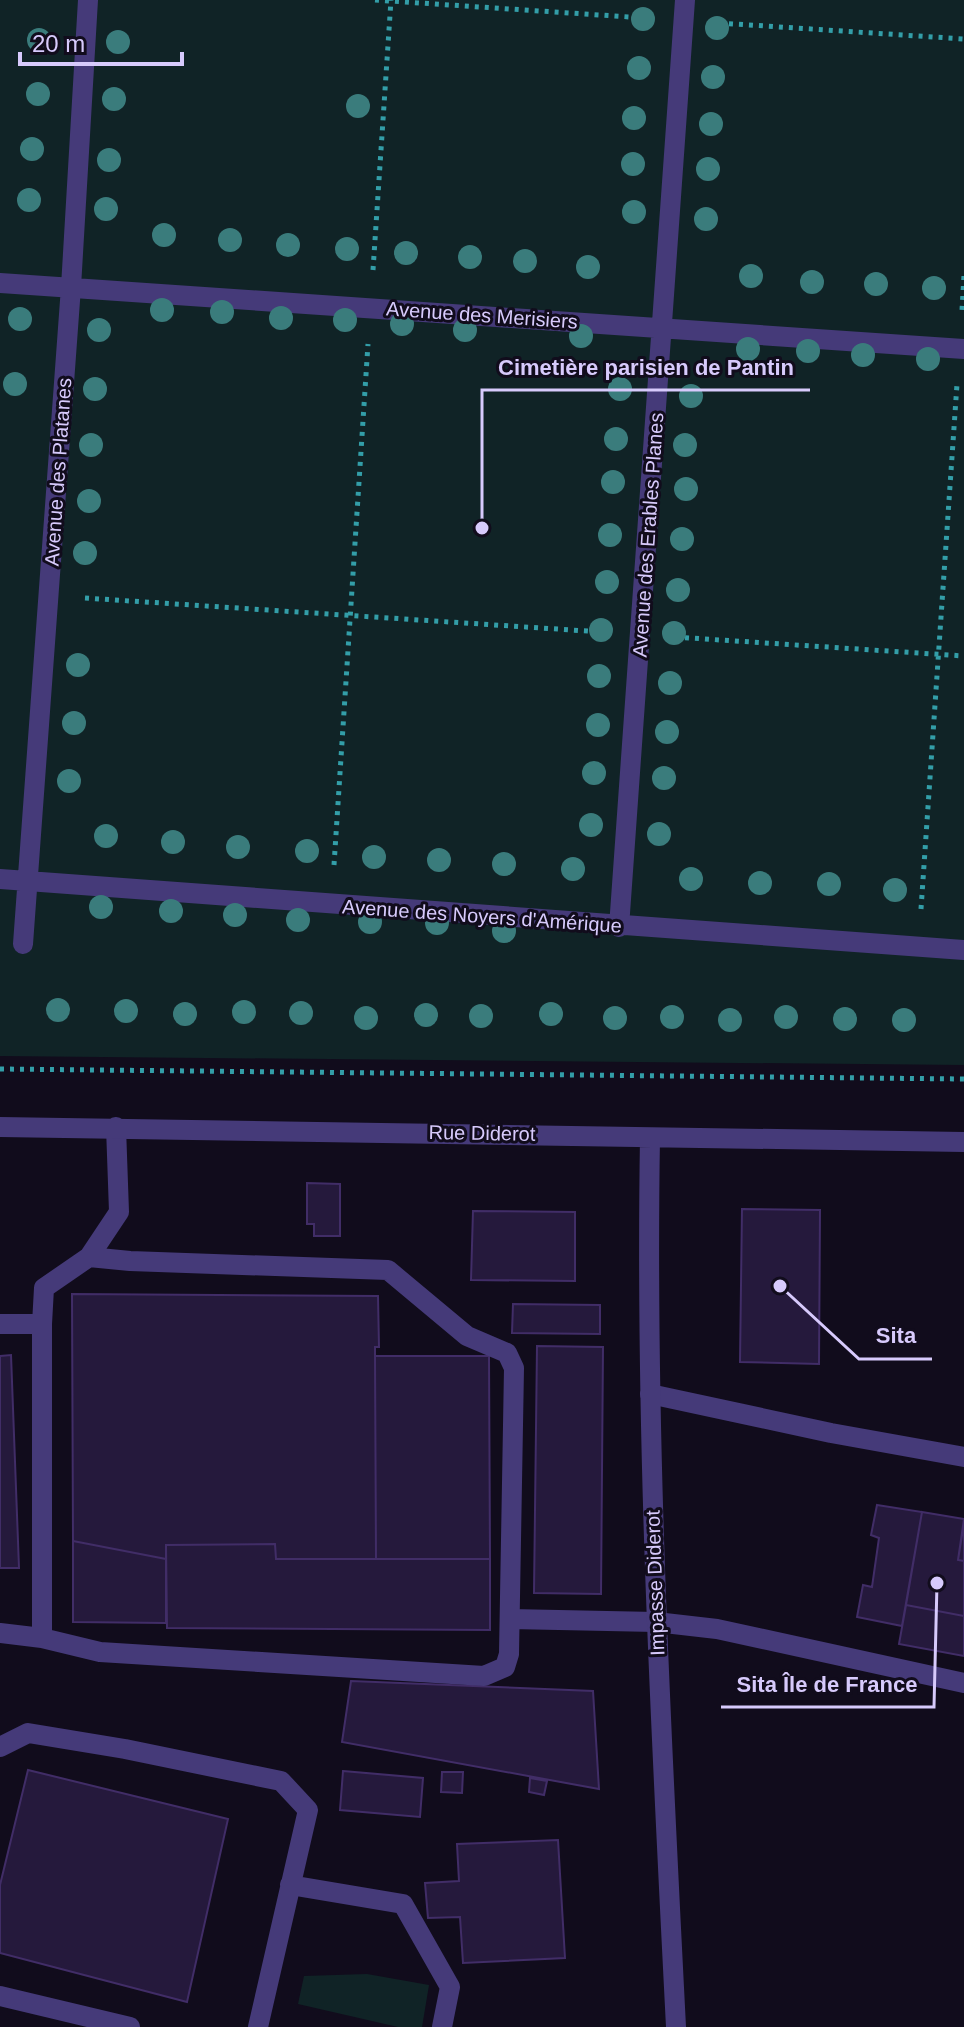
<svg xmlns="http://www.w3.org/2000/svg" width="964" height="2027" font-family="Arial,sans-serif">
	<rect width="100%" height="100%" fill="#110c1c"/>
	<!-- green -->
	<path fill="#102326" d="M 0,0 L 964,0 L 964,1065 L 0,1056 Z
		M 367,1974 L 429,1985 L 422,2027 L 398,2027 L 298,2004 L 304,1976 Z"/>
	<!-- building -->
	<path fill="#25193c" stroke="#412d67" stroke-width="2" d="M 307,1183 L 340,1184 L 340,1236 L 314,1236 L 314,1224 L 307,1224 Z
		M 742,1209 L 820,1210 L 819,1364 L 740,1362 Z
		M 473,1211 L 575,1212 L 575,1281 L 471,1280 Z
		M 72,1294 L 378,1296 L 379,1347 L 375,1347 L 375,1356 L 376,1559 L 276,1559 L 275,1544 L 166,1545 L 166,1559 L 73,1541 Z
		M 513,1304 L 600,1305 L 600,1334 L 512,1333 Z
		M 537,1346 L 603,1347 L 601,1594 L 534,1593 Z
		M 11,1355 L 19,1568 L 0,1568 L 0,1356 Z
		M 375,1356 L 489,1356 L 490,1559 L 376,1559 Z
		M 877,1505 L 922,1512 L 902,1626 L 857,1617 L 863,1585 L 872,1587 L 879,1538 L 871,1535 Z
		M 922,1512 L 964,1519 L 958,1560 L 964,1561 L 964,1616 L 906,1605 Z
		M 964,1523 L 964,1561 L 958,1560 Z
		M 73,1541 L 166,1559 L 166,1623 L 73,1622 Z
		M 275,1544 L 276,1559 L 490,1559 L 490,1630 L 167,1628 L 166,1545 Z
		M 906,1605 L 964,1616 L 964,1656 L 899,1644 Z
		M 351,1681 L 593,1691 L 599,1789 L 342,1742 Z
		M 28,1770 L 228,1819 L 187,2002 L 0,1953 L 0,1885 Z
		M 343,1771 L 423,1778 L 420,1817 L 340,1810 Z
		M 442,1772 L 463,1772 L 462,1793 L 441,1792 Z
		M 530,1778 L 547,1781 L 544,1795 L 529,1792 Z
		M 558,1840 L 565,1958 L 463,1963 L 460,1917 L 428,1918 L 425,1883 L 459,1881 L 457,1844 Z"/>
	<g fill="none" stroke-linecap="round" stroke-linejoin="round">
		<!-- path -->
		<path stroke="#339ea8" stroke-width="5" stroke-dasharray="4 6" stroke-linecap="butt" d="M 375,0 L 645,18
			M 719,23 L 964,39
			M 373,270 L 391,0
			M 962,310 L 964,275
			M 85,598 L 602,632
			M 675,637 L 964,656
			M 334,865 L 368,344
			M 921,909 L 957,384
			M 0,1069 L 964,1079"/>
		<!-- lane -->
		<path stroke="#453a79" stroke-width="20" d="M 0,283 L 964,349
			M 0,879 L 964,950
			M 619,927 L 685,0
			M 23,944 L 71,287 L 88,0
			M 0,1324 L 42,1324
			M 650,1394 L 831,1433 L 964,1457
			M 510,1619 L 656,1622 L 717,1629 L 964,1683
			M 0,1633 L 42,1638 L 100,1652 L 484,1676 L 505,1667 L 509,1654 L 514,1368 L 507,1353 L 467,1336 L 388,1270 L 130,1261 L 89,1257
			M 42,1638 L 42,1324 L 44,1288 L 89,1257 L 119,1212 L 116,1127
			M 0,1747 L 28,1733 L 125,1749 L 281,1781 L 308,1810 L 258,2027
			M 290,1885 L 403,1904 L 450,1987 L 442,2027
			M 0,1996 L 130,2027"/>
		<!-- street -->
		<path stroke="#453a79" stroke-width="20" d="M 0,1127 L 964,1142
			M 650,1138 C 645,1435 661,1731 676,2027"/>
	</g>
	<!-- trees -->
	<g fill="#3a7c7c">
		<circle cx="643" cy="19" r="12"/>
		<circle cx="717" cy="28" r="12"/>
		<circle cx="39" cy="40" r="12"/>
		<circle cx="118" cy="42" r="12"/>
		<circle cx="639" cy="68" r="12"/>
		<circle cx="713" cy="77" r="12"/>
		<circle cx="38" cy="94" r="12"/>
		<circle cx="114" cy="99" r="12"/>
		<circle cx="358" cy="106" r="12"/>
		<circle cx="634" cy="118" r="12"/>
		<circle cx="711" cy="124" r="12"/>
		<circle cx="32" cy="149" r="12"/>
		<circle cx="109" cy="160" r="12"/>
		<circle cx="633" cy="164" r="12"/>
		<circle cx="708" cy="169" r="12"/>
		<circle cx="29" cy="200" r="12"/>
		<circle cx="106" cy="209" r="12"/>
		<circle cx="634" cy="212" r="12"/>
		<circle cx="706" cy="219" r="12"/>
		<circle cx="164" cy="235" r="12"/>
		<circle cx="230" cy="240" r="12"/>
		<circle cx="288" cy="245" r="12"/>
		<circle cx="347" cy="249" r="12"/>
		<circle cx="406" cy="253" r="12"/>
		<circle cx="470" cy="257" r="12"/>
		<circle cx="525" cy="261" r="12"/>
		<circle cx="588" cy="267" r="12"/>
		<circle cx="751" cy="276" r="12"/>
		<circle cx="812" cy="282" r="12"/>
		<circle cx="876" cy="284" r="12"/>
		<circle cx="934" cy="288" r="12"/>
		<circle cx="162" cy="310" r="12"/>
		<circle cx="222" cy="312" r="12"/>
		<circle cx="281" cy="318" r="12"/>
		<circle cx="20" cy="319" r="12"/>
		<circle cx="345" cy="320" r="12"/>
		<circle cx="402" cy="324" r="12"/>
		<circle cx="99" cy="330" r="12"/>
		<circle cx="465" cy="330" r="12"/>
		<circle cx="581" cy="336" r="12"/>
		<circle cx="748" cy="349" r="12"/>
		<circle cx="808" cy="351" r="12"/>
		<circle cx="863" cy="355" r="12"/>
		<circle cx="928" cy="359" r="12"/>
		<circle cx="15" cy="384" r="12"/>
		<circle cx="95" cy="389" r="12"/>
		<circle cx="620" cy="389" r="12"/>
		<circle cx="691" cy="396" r="12"/>
		<circle cx="616" cy="439" r="12"/>
		<circle cx="91" cy="445" r="12"/>
		<circle cx="685" cy="445" r="12"/>
		<circle cx="613" cy="482" r="12"/>
		<circle cx="686" cy="489" r="12"/>
		<circle cx="89" cy="501" r="12"/>
		<circle cx="610" cy="535" r="12"/>
		<circle cx="682" cy="539" r="12"/>
		<circle cx="85" cy="553" r="12"/>
		<circle cx="607" cy="582" r="12"/>
		<circle cx="678" cy="590" r="12"/>
		<circle cx="601" cy="630" r="12"/>
		<circle cx="674" cy="633" r="12"/>
		<circle cx="78" cy="665" r="12"/>
		<circle cx="599" cy="676" r="12"/>
		<circle cx="670" cy="683" r="12"/>
		<circle cx="74" cy="723" r="12"/>
		<circle cx="598" cy="725" r="12"/>
		<circle cx="667" cy="732" r="12"/>
		<circle cx="594" cy="773" r="12"/>
		<circle cx="664" cy="778" r="12"/>
		<circle cx="69" cy="781" r="12"/>
		<circle cx="591" cy="825" r="12"/>
		<circle cx="659" cy="834" r="12"/>
		<circle cx="106" cy="836" r="12"/>
		<circle cx="173" cy="842" r="12"/>
		<circle cx="238" cy="847" r="12"/>
		<circle cx="307" cy="851" r="12"/>
		<circle cx="374" cy="857" r="12"/>
		<circle cx="439" cy="860" r="12"/>
		<circle cx="504" cy="864" r="12"/>
		<circle cx="573" cy="869" r="12"/>
		<circle cx="691" cy="879" r="12"/>
		<circle cx="760" cy="883" r="12"/>
		<circle cx="829" cy="884" r="12"/>
		<circle cx="895" cy="890" r="12"/>
		<circle cx="101" cy="907" r="12"/>
		<circle cx="171" cy="911" r="12"/>
		<circle cx="235" cy="915" r="12"/>
		<circle cx="298" cy="920" r="12"/>
		<circle cx="370" cy="922" r="12"/>
		<circle cx="437" cy="923" r="12"/>
		<circle cx="504" cy="931" r="12"/>
		<circle cx="58" cy="1010" r="12"/>
		<circle cx="126" cy="1011" r="12"/>
		<circle cx="244" cy="1012" r="12"/>
		<circle cx="301" cy="1013" r="12"/>
		<circle cx="185" cy="1014" r="12"/>
		<circle cx="551" cy="1014" r="12"/>
		<circle cx="426" cy="1015" r="12"/>
		<circle cx="481" cy="1016" r="12"/>
		<circle cx="672" cy="1017" r="12"/>
		<circle cx="786" cy="1017" r="12"/>
		<circle cx="366" cy="1018" r="12"/>
		<circle cx="615" cy="1018" r="12"/>
		<circle cx="845" cy="1019" r="12"/>
		<circle cx="730" cy="1020" r="12"/>
		<circle cx="904" cy="1020" r="12"/>
	</g>
	<g text-anchor="middle" stroke-width="6" stroke-linejoin="round" paint-order="stroke">
		<!-- street labels -->
		<g font-size="20" fill="#d7cafc" stroke="#110c1c">
			<text transform="translate(482 315) rotate(4)" y="7">Avenue des Merisiers</text>
			<text transform="translate(58 472) rotate(-86)" y="7">Avenue des Platanes</text>
			<text transform="translate(648 535) rotate(-86)" y="7">Avenue des Erables Planes</text>
			<text transform="translate(482 916) rotate(4)" y="7">Avenue des Noyers d'Amérique</text>
			<text transform="translate(482 1133) rotate(1)" y="7">Rue Diderot</text>
			<text transform="translate(655 1583) rotate(-92)" y="7">Impasse Diderot</text>
		</g>
	</g>
	<!-- callouts -->
	<path fill="none" stroke="#d7cafc" stroke-width="3" d="M482 528L482 390H810M780 1286L859 1359H932M937 1583L934 1707H721"/>
	<g fill="#d7cafc" stroke="#110c1c" stroke-width="3">
		<circle cx="482" cy="528" r="8"/>
		<circle cx="780" cy="1286" r="8"/>
		<circle cx="937" cy="1583" r="8"/>
	</g>
	<g font-size="22" text-anchor="middle" font-weight="bold" fill="#d7cafc" stroke="#110c1c" stroke-width="6" stroke-linejoin="round" paint-order="stroke">
		<text x="646" y="375">Cimetière parisien de Pantin</text>
		<text x="896" y="1343">Sita</text>
		<text x="827" y="1692">Sita Île de France</text>
	</g>
	<!-- scale -->
	<path d="M20 52v12h162v-12" fill="none" stroke="#d7cafc" stroke-width="4"/>
	<text x="32" y="52" font-size="24" fill="#d7cafc" stroke="#110c1c" stroke-width="6" paint-order="stroke">20 m</text>
</svg>
